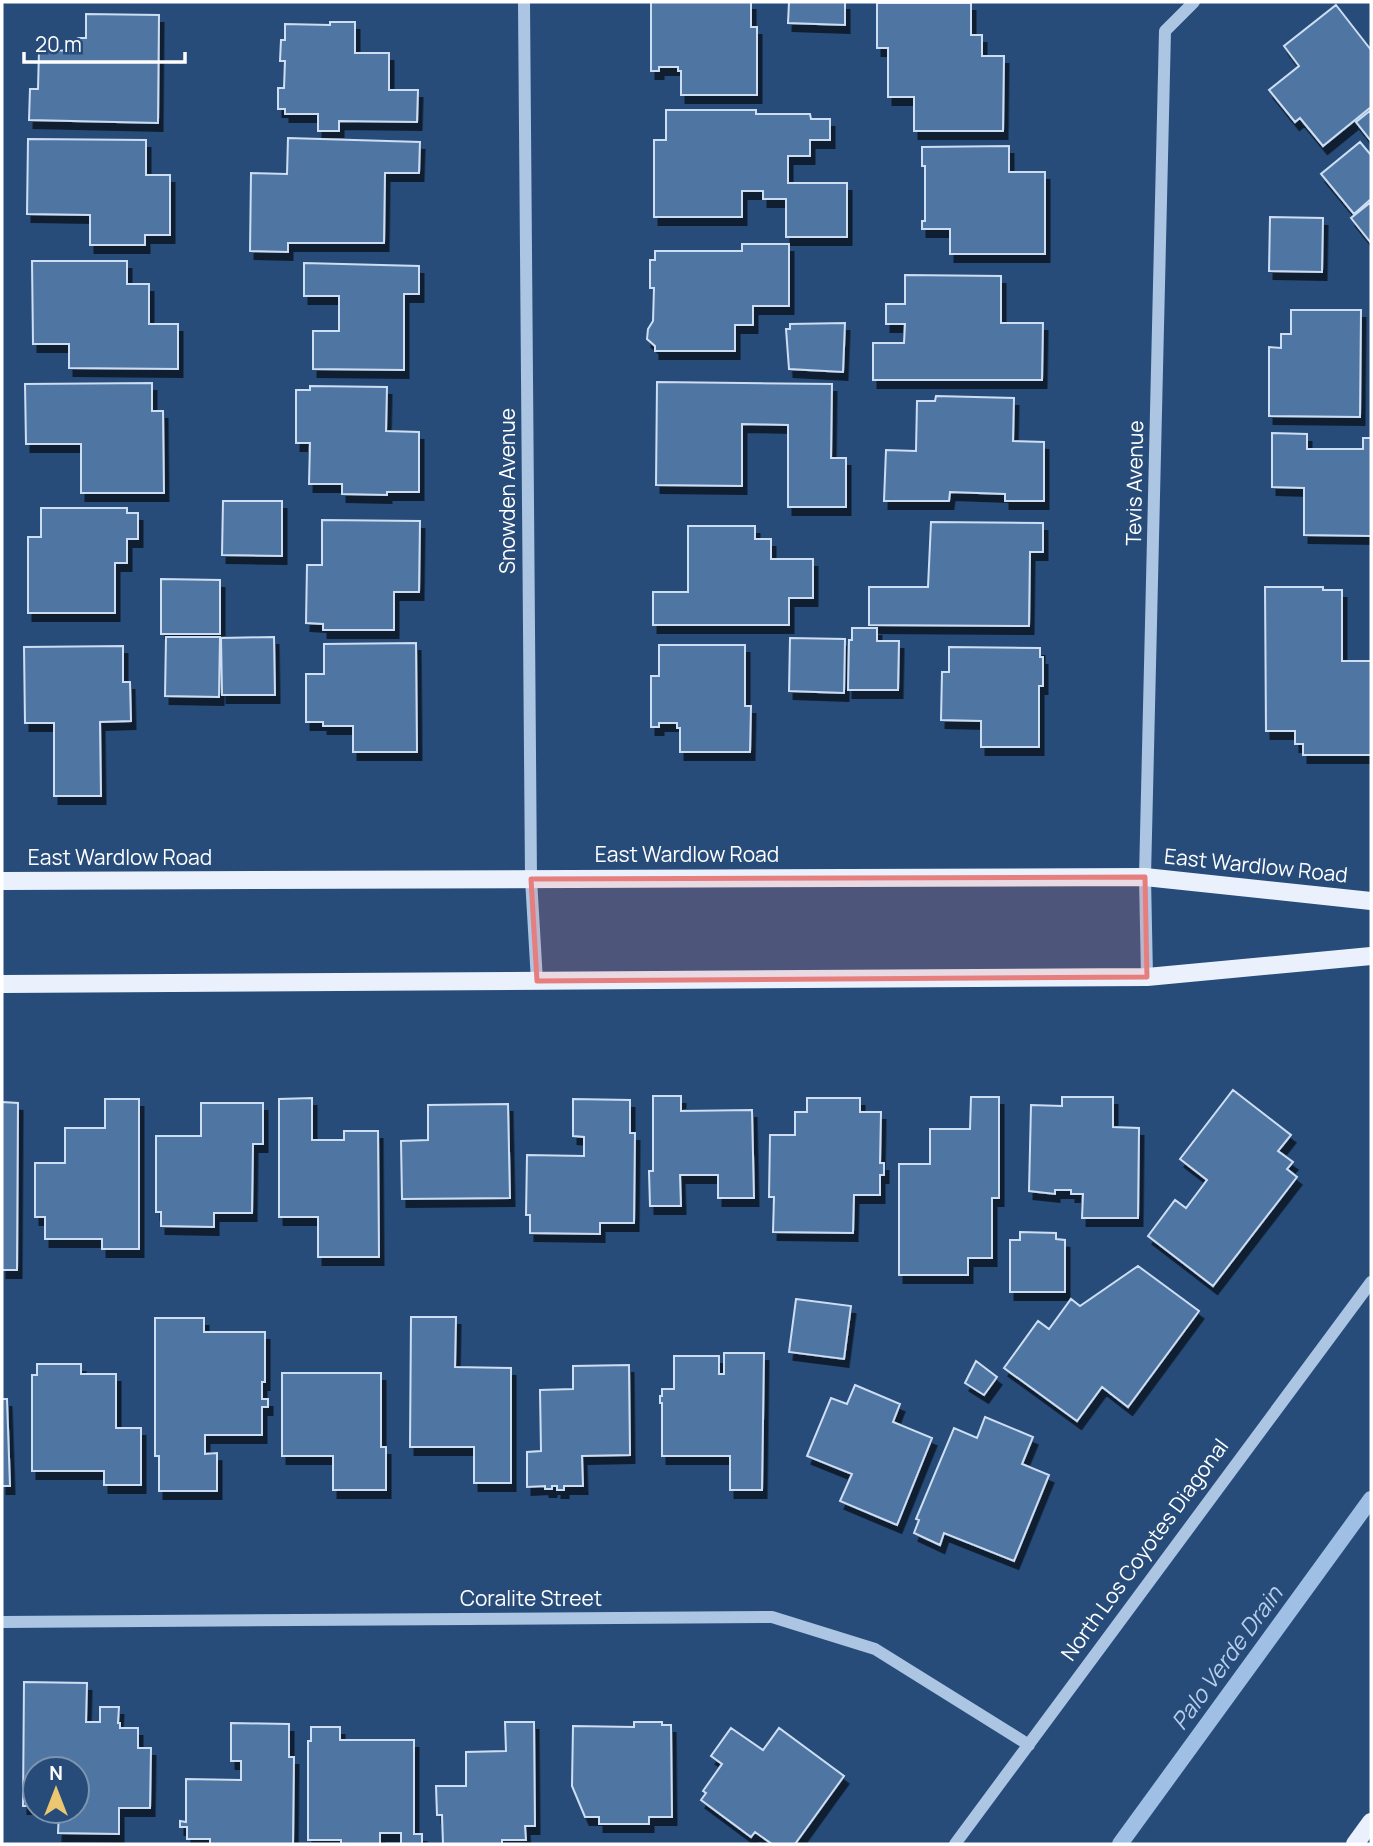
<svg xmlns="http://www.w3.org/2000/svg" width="1373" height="1846" font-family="Manrope,sans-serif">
	<defs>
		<filter id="shadow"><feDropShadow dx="4.5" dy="8" stdDeviation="0" flood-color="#0009"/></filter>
	</defs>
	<rect width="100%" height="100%" fill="#274c7a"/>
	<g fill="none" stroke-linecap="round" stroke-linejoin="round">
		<!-- stream -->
		<path stroke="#9fbfe4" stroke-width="16" d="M 1120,1844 L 1371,1499"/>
	</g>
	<!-- building -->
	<path fill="#5075a3" stroke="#cddef3" stroke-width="2" filter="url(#shadow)" d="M 651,2 L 751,2 L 751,27 L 757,27 L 757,95 L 681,95 L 681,71 L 678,71 L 678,67 L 659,67 L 659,71 L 651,71 Z
		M 789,2 L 845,2 L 845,25 L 788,23 Z
		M 877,3 L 971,3 L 971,35 L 982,35 L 982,56 L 1004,56 L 1003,131 L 914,131 L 914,97 L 888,97 L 888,48 L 877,48 Z
		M 1336,5 L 1371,50 L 1371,107 L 1323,146 L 1300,118 L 1295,122 L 1269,90 L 1299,66 L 1284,46 Z
		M 86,14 L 159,15 L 158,123 L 29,120 L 30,89 L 38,89 L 39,50 L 78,51 L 78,38 L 86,38 Z
		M 330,22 L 355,22 L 355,53 L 389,53 L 389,90 L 418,90 L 417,122 L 339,121 L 339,131 L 318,131 L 318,114 L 285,114 L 285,109 L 278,109 L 278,88 L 284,88 L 285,61 L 280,61 L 281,40 L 285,40 L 285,24 L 330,25 Z
		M 666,110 L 756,110 L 756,114 L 810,114 L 811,119 L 830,119 L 830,140 L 810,140 L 810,156 L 788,156 L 788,183 L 847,183 L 847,237 L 786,237 L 786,199 L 763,199 L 763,191 L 742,191 L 742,217 L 654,217 L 654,140 L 666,140 Z
		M 1371,110 L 1371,141 L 1356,122 Z
		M 288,138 L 420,142 L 419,173 L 385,173 L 384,243 L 288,243 L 288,252 L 250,251 L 251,173 L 287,174 Z
		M 28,139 L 146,140 L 146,175 L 170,175 L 170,235 L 145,235 L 145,245 L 90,245 L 90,215 L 27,214 Z
		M 1360,142 L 1371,155 L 1371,199 L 1354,214 L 1321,174 Z
		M 1009,146 L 1009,172 L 1045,172 L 1045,254 L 950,254 L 950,229 L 922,229 L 922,221 L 925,221 L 925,166 L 922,166 L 922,147 Z
		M 1371,202 L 1371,243 L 1351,218 Z
		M 1270,217 L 1323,218 L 1322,272 L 1269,271 Z
		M 742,244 L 789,244 L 789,306 L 753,306 L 753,325 L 735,325 L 735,351 L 655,351 L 655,346 L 647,339 L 648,329 L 653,321 L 654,288 L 650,288 L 650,260 L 655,260 L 655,251 L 742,251 Z
		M 32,261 L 127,261 L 127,284 L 149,284 L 149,324 L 178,324 L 178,369 L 69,368 L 69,344 L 33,344 Z
		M 304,263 L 419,266 L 419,294 L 404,294 L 404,370 L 313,369 L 313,331 L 339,331 L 339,296 L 304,296 Z
		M 905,275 L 1001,276 L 1001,323 L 1043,323 L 1042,380 L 873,380 L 873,343 L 904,343 L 905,324 L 886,324 L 886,304 L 905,304 Z
		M 1291,310 L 1361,310 L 1360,417 L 1269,416 L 1269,347 L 1281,348 L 1281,334 L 1291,334 Z
		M 845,323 L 843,372 L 789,369 L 786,329 L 790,329 L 790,324 Z
		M 657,382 L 832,384 L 831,458 L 846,458 L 846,507 L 788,507 L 788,425 L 742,424 L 742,486 L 656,485 Z
		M 152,383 L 152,411 L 163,411 L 164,493 L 81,493 L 81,444 L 26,444 L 25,384 Z
		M 310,386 L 387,387 L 386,431 L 419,432 L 419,492 L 387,492 L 387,495 L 342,494 L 342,484 L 309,484 L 310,443 L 296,443 L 296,390 L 310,390 Z
		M 936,396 L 1014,398 L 1013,441 L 1044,442 L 1044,501 L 1005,501 L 1005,494 L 950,492 L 949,501 L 884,501 L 886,450 L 916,451 L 917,401 L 935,401 Z
		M 1272,433 L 1307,434 L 1307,449 L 1363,449 L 1363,438 L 1371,438 L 1371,536 L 1304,535 L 1304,488 L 1272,487 Z
		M 223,501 L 282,501 L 282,556 L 222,555 Z
		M 41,508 L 127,508 L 127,513 L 138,513 L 138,539 L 127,539 L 127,563 L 115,563 L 115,613 L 28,613 L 28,537 L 41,537 Z
		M 322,520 L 420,521 L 419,592 L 394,592 L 394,630 L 323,630 L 323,624 L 306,623 L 307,565 L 322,565 Z
		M 931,522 L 1043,523 L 1043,552 L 1030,552 L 1029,626 L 869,625 L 869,587 L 928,587 Z
		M 688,526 L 755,526 L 755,539 L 771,539 L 771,559 L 813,559 L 813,598 L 789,598 L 789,625 L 653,625 L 653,592 L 688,592 Z
		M 161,579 L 220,580 L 220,634 L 161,634 Z
		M 1265,587 L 1323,587 L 1323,590 L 1342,590 L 1342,661 L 1371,661 L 1371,755 L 1303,755 L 1303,744 L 1295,744 L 1295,731 L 1266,731 Z
		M 852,628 L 877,628 L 877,641 L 899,641 L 898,690 L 848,690 L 849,640 L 852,640 Z
		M 166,637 L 220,637 L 219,697 L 165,696 Z
		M 274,637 L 275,695 L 222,695 L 221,638 Z
		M 790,638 L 845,639 L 844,693 L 789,691 Z
		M 416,643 L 417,752 L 353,752 L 353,726 L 323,726 L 323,722 L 306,722 L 306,674 L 324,674 L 324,644 Z
		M 659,645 L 745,645 L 745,706 L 751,706 L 750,752 L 680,752 L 680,728 L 677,728 L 677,723 L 659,723 L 659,727 L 651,727 L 651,676 L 659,676 Z
		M 123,646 L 123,682 L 130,682 L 131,721 L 100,722 L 101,796 L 54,796 L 54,723 L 25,723 L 24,647 Z
		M 949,647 L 1040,648 L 1040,657 L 1043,657 L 1043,686 L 1039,686 L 1039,747 L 981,747 L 981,721 L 941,720 L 942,672 L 949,672 Z
		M 1233,1090 L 1291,1135 L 1278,1151 L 1293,1162 L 1287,1169 L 1297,1177 L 1213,1286 L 1148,1236 L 1175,1200 L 1186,1208 L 1207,1180 L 1180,1159 Z
		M 653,1096 L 681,1096 L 681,1111 L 752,1110 L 754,1198 L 718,1198 L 718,1175 L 680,1175 L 681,1206 L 650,1206 L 649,1171 L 653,1171 Z
		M 971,1097 L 999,1097 L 999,1198 L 992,1198 L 992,1258 L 968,1258 L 968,1275 L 899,1275 L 899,1164 L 930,1164 L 930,1129 L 970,1129 Z
		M 1062,1097 L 1113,1097 L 1113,1127 L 1139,1128 L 1138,1218 L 1082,1218 L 1083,1194 L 1071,1194 L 1071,1190 L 1055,1190 L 1055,1194 L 1029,1191 L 1031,1105 L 1062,1106 Z
		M 312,1098 L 312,1140 L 344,1140 L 344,1131 L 378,1131 L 379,1257 L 318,1257 L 318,1217 L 279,1217 L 279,1099 Z
		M 807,1098 L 860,1098 L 860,1112 L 881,1112 L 880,1163 L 884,1163 L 884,1175 L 880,1175 L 880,1195 L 854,1195 L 853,1233 L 773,1232 L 774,1197 L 769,1197 L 770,1135 L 795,1135 L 795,1112 L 807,1112 Z
		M 105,1099 L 139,1099 L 139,1249 L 102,1249 L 102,1239 L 45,1239 L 45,1217 L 35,1217 L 35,1163 L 65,1163 L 65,1128 L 105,1128 Z
		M 573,1099 L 630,1100 L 630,1133 L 635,1133 L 634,1223 L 600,1223 L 600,1234 L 530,1233 L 530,1215 L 526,1215 L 527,1155 L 584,1156 L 584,1137 L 573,1136 Z
		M 2,1102 L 18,1103 L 17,1270 L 2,1270 Z
		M 201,1103 L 263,1103 L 263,1144 L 253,1144 L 252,1213 L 214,1213 L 214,1227 L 161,1226 L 161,1212 L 156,1212 L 156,1136 L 201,1136 Z
		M 508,1104 L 510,1198 L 402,1199 L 401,1141 L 428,1140 L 428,1105 Z
		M 1020,1232 L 1056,1233 L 1056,1239 L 1065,1240 L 1065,1292 L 1010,1292 L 1010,1240 L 1020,1240 Z
		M 1138,1266 L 1199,1311 L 1128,1407 L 1102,1387 L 1077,1421 L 1004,1368 L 1038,1321 L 1049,1329 L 1071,1299 L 1080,1306 Z
		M 796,1299 L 851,1306 L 844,1359 L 789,1352 Z
		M 411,1317 L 456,1317 L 455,1367 L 511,1368 L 511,1483 L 474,1483 L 474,1447 L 410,1447 Z
		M 155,1318 L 204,1318 L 204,1332 L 265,1332 L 265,1382 L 262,1382 L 262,1399 L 268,1399 L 268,1407 L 262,1407 L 262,1435 L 205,1435 L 205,1454 L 217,1453 L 217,1491 L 159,1491 L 159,1456 L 155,1456 Z
		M 724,1353 L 764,1353 L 762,1490 L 730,1490 L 730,1456 L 662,1456 L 662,1403 L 660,1403 L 660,1396 L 662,1396 L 662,1389 L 674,1389 L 674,1356 L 719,1356 L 719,1374 L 724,1374 Z
		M 976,1361 L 997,1377 L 984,1395 L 965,1383 Z
		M 37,1364 L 81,1364 L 81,1374 L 116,1374 L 116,1428 L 141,1428 L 141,1485 L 104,1485 L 104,1471 L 32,1471 L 32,1375 L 37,1375 Z
		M 629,1365 L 630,1455 L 582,1456 L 583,1486 L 564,1486 L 564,1490 L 557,1490 L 557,1486 L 552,1486 L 552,1489 L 545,1489 L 545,1486 L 527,1487 L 527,1452 L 541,1451 L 540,1390 L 573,1389 L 573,1366 Z
		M 282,1373 L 381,1373 L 381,1447 L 386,1447 L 386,1490 L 333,1490 L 333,1456 L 282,1456 Z
		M 855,1385 L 900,1404 L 893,1422 L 932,1438 L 897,1525 L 840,1501 L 852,1474 L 807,1456 L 831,1398 L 847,1404 Z
		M 2,1399 L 7,1399 L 10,1486 L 2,1486 Z
		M 985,1417 L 1033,1437 L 1022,1464 L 1049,1475 L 1014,1561 L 944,1533 L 940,1545 L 914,1533 L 919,1520 L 916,1519 L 954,1428 L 977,1438 Z
		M 24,1682 L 87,1683 L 86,1722 L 100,1722 L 100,1707 L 119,1707 L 118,1723 L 120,1723 L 120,1728 L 138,1728 L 138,1748 L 151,1748 L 150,1808 L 119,1808 L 119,1834 L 58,1833 L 59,1811 L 77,1811 L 77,1769 L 35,1769 L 35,1806 L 23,1806 Z
		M 505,1722 L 534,1722 L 535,1826 L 525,1826 L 526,1840 L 502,1840 L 502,1844 L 443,1844 L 442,1815 L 437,1815 L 436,1786 L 466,1786 L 466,1752 L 506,1751 Z
		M 634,1722 L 662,1722 L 662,1725 L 671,1725 L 672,1817 L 649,1817 L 649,1824 L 599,1824 L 599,1817 L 585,1817 L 572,1786 L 573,1726 L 634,1727 Z
		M 231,1723 L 289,1724 L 289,1757 L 294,1757 L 293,1844 L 210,1844 L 210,1839 L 187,1839 L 187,1827 L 180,1827 L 180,1821 L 186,1822 L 186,1779 L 241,1780 L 241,1761 L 231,1761 Z
		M 311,1727 L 340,1727 L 340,1740 L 414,1740 L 414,1834 L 422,1834 L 422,1844 L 401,1844 L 401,1833 L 380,1833 L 380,1844 L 341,1844 L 341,1840 L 308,1840 L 308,1741 L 311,1741 Z
		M 731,1728 L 763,1750 L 779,1728 L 844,1776 L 795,1844 L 772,1844 L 755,1832 L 751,1837 L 701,1800 L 706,1793 L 703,1791 L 722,1764 L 711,1756 Z"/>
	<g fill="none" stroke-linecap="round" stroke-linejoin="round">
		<!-- minor -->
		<path stroke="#abc5e3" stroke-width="12" d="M 524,2 L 531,879 L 537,981
			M 1147,977 L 1145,877 L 1165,31 L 1194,2
			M 2,1622 L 772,1617 L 875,1649 L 1029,1745
			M 955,1844 L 1371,1282"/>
		<!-- major -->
		<path stroke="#eaf1fc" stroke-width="18" d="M 2,881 L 1145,877 L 1371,901
			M 2,984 L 1147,977 L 1371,956
			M 1355,1844 L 1371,1822"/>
	</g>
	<!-- marked area -->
	<path fill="#e67e7e" fill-opacity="0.2" stroke="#e67e7e" stroke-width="5" stroke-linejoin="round" d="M 1145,877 L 1147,977 L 537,981 L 531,879 Z"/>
	<g text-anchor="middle" stroke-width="7" stroke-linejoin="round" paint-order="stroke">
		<!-- street labels -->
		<g font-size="21" fill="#fff" stroke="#274c7a">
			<text transform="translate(1135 483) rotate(-89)" y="7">Tevis Avenue</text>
			<text transform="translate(508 491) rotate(-90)" y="7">Snowden Avenue</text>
			<text x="687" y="862">East Wardlow Road</text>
			<text x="120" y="865">East Wardlow Road</text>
			<text transform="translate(1256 866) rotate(6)" y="7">East Wardlow Road</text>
			<text transform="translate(1145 1550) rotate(-54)" y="7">North Los Coyotes Diagonal</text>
			<text x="531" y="1606">Coralite Street</text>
		</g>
		<!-- water labels -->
		<g font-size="23" font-style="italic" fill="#b6ceeb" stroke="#274c7a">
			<text transform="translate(1227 1658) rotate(-54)" y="8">Palo Verde Drain</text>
		</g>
	</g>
	<!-- border -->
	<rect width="1373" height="1846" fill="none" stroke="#ffffff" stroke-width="7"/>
	<!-- north arrow -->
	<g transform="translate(56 1790)"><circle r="33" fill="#274c7a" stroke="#7d94af" stroke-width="2"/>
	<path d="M0-5L12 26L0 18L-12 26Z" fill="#ebc771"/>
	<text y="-10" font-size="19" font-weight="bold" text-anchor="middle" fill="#ffffff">N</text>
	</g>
	<!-- scale -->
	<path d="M24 52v10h161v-10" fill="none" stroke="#ffffff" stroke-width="3.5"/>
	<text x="35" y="52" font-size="21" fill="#ffffff" stroke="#274c7a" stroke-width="5" paint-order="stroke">20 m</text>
</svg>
